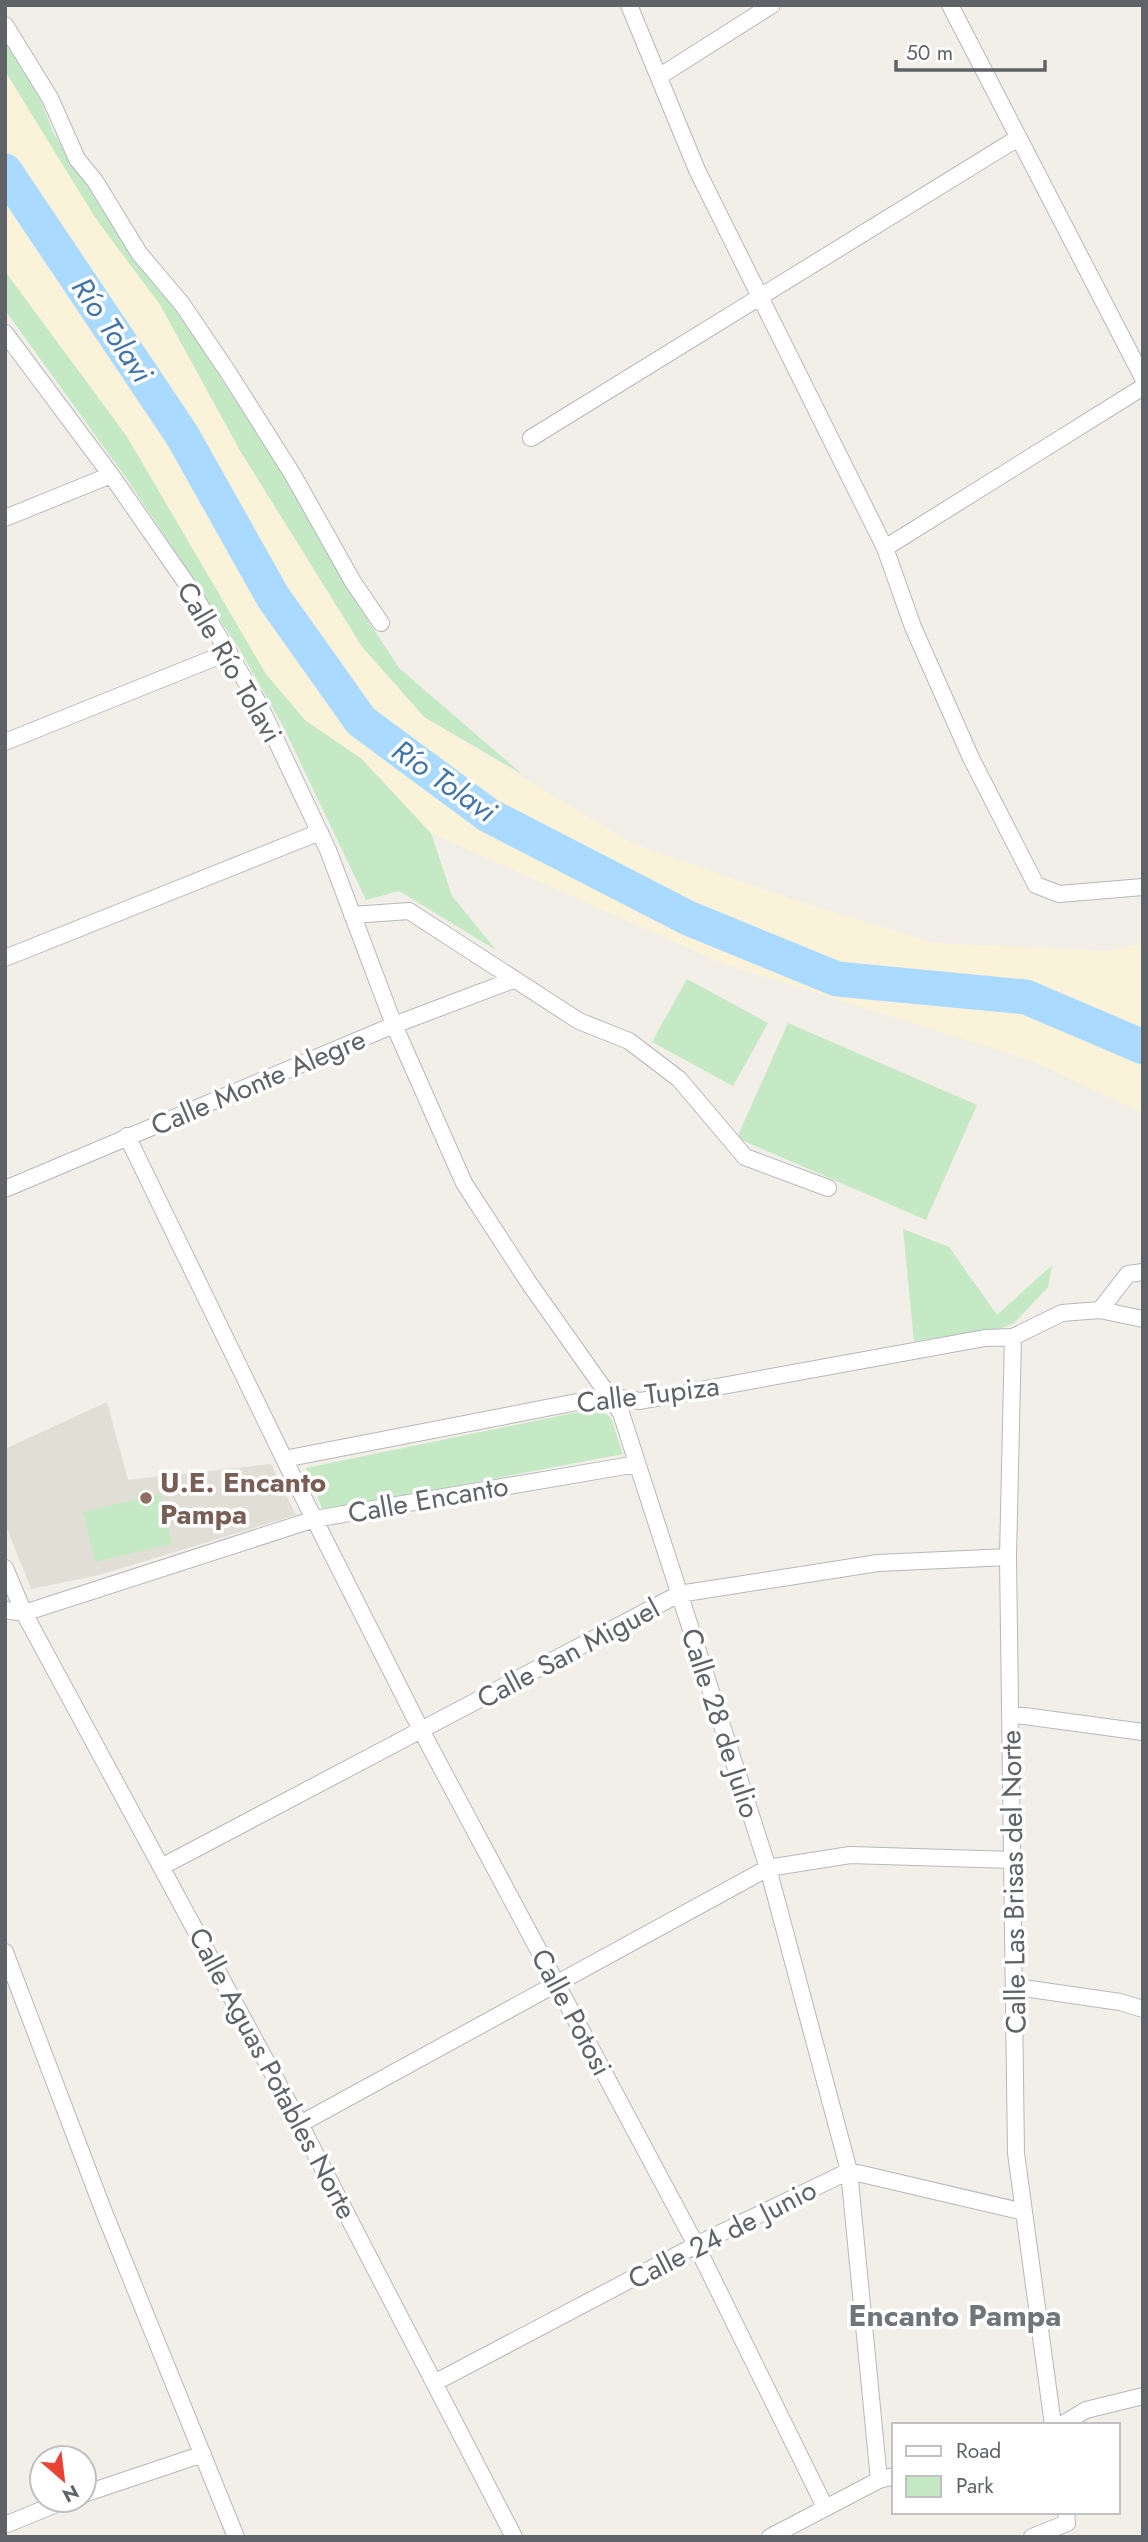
<svg xmlns="http://www.w3.org/2000/svg" width="1148" height="2542" font-family="Jost,sans-serif">
	<rect width="100%" height="100%" fill="#f1efe8"/>
	<!-- education -->
	<path fill="#e1ded6" d="M 107,1402 L 128,1480 L 271,1464 L 296,1515 L 99,1575 L 31,1589 L 5,1523 L 5,1449 Z"/>
	<!-- green -->
	<path fill="#c5e8c5" d="M 5,41 L 40,99 L 53,132 L 130,253 L 174,305 L 280,470 L 348,590 L 399,668 L 522,774 L 424,717 L 362,647 L 240,451 L 160,305 L 96,219 L 41,134 L 5,71 Z
		M 5,271 L 126,435 L 305,720 L 362,759 L 431,833 L 452,896 L 496,950 L 399,891 L 366,900 L 283,726 L 240,650 L 129,482 L 5,310 Z
		M 687,979 L 768,1023 L 733,1086 L 652,1042 Z
		M 788,1023 L 977,1105 L 926,1220 L 737,1138 Z
		M 903,1229 L 949,1247 L 997,1315 L 1052,1265 L 1048,1287 L 1014,1323 L 1002,1328 L 914,1341 Z
		M 598,1408 L 611,1418 L 623,1454 L 323,1511 L 306,1468 Z
		M 161,1494 L 172,1544 L 95,1562 L 83,1512 Z"/>
	<!-- sand -->
	<path fill="#fbf3d9" d="M 5,71 L 96,219 L 160,305 L 240,451 L 362,647 L 424,717 L 631,843 L 791,899 L 935,943 L 1107,951 L 1143,943 L 1143,1113 L 1033,1061 L 724,964 L 431,833 L 362,759 L 305,720 L 266,674 L 126,435 L 5,271 Z"/>
	<g fill="none" stroke-linecap="round" stroke-linejoin="round">
		<!-- river -->
		<path stroke="#aadaff" stroke-width="35" d="M 5,171 L 182,435 L 273,597 L 361,721 L 488,815 L 688,918 L 837,979 L 1026,997 L 1143,1047"/>
		<!-- street casing -->
		<g stroke="#b5b8bc" stroke-width="18">
			<path id="street" d="M 629,5 L 697,170 L 885,548 L 913,627 L 971,758 L 1036,885 L 1059,894 L 1143,887
				M 950,5 L 1143,378
				M 5,25 L 50,98 L 77,159 L 95,181 L 139,253 L 182,304 L 228,372 L 293,475 L 353,582 L 381,623
				M 660,76 L 772,5
				M 5,333 L 111,475 L 191,590 L 259,704 L 328,850 L 394,1025 L 464,1183 L 529,1283 L 621,1413 L 768,1868 L 849,2171 L 879,2480
				M 531,438 L 1018,138
				M 5,518 L 111,475
				M 885,548 L 1143,387
				M 5,742 L 229,652
				M 352,915 L 409,911 L 579,1021 L 629,1041 L 679,1079 L 745,1157 L 828,1188
				M 5,958 L 320,832
				M 127,1136 L 292,1475 L 421,1730 L 696,2245 L 825,2507
				M 5,1189 L 394,1025 L 513,980
				M 1100,1310 L 1128,1274 L 1143,1272
				M 1013,1337 L 1008,1557 L 1016,2153 L 1053,2425
				M 284,1459 L 608,1396 L 640,1401 L 985,1338 L 1013,1337 L 1062,1313 L 1100,1310 L 1143,1319
				M 5,1568 L 24,1613 L 300,2124 L 514,2537
				M 5,1610 L 24,1613 L 315,1519 L 637,1464
				M 1010,1714 L 1143,1732
				M 163,1866 L 679,1594 L 878,1563 L 1008,1557
				M 5,1952 L 104,2212 L 236,2537
				M 1016,1987 L 1120,2002 L 1143,2009
				M 300,2124 L 768,1868 L 850,1855 L 1013,1860
				M 436,2382 L 696,2245 L 849,2171 L 1024,2212
				M 1061,2425 L 1086,2410 L 1143,2396
				M 84,2494 L 203,2454
				M 5,2525 L 66,2500
				M 770,2537 L 879,2480 L 894,2476
				M 1032,2537 L 1067,2523 L 1066,2512"/>
		</g>
		<!-- street -->
		<use href="#street" stroke="#fff" stroke-width="16"/>
	</g>
	<!-- markers -->
	<circle fill="#8d6e63" stroke="#fff" stroke-width="2.5" cx="146" cy="1498" r="7"/>
	<g text-anchor="middle" stroke-width="7" stroke-linejoin="round" paint-order="stroke">
		<!-- street labels -->
		<g font-size="28" fill="#5f6368" stroke="#fff">
			<text transform="translate(230 662) rotate(60)" y="10">Calle Río Tolavi</text>
			<text transform="translate(258 1082) rotate(-23)" y="10">Calle Monte Alegre</text>
			<text transform="translate(648 1394) rotate(-7)" y="10">Calle Tupiza</text>
			<text transform="translate(428 1499) rotate(-10)" y="10">Calle Encanto</text>
			<text transform="translate(568 1653) rotate(-28)" y="10">Calle San Miguel</text>
			<text transform="translate(721 1723) rotate(72)" y="10">Calle 28 de Julio</text>
			<text transform="translate(1013 1882) rotate(-91)" y="10">Calle Las Brisas del Norte</text>
			<text transform="translate(572 2012) rotate(62)" y="10">Calle Potosi</text>
			<text transform="translate(273 2073) rotate(62)" y="10">Calle Aguas Potables Norte</text>
			<text transform="translate(722 2234) rotate(-27)" y="10">Calle 24 de Junio</text>
		</g>
		<!-- education labels -->
		<g font-size="28" font-weight="bold" fill="#785e54" stroke="#fff" text-anchor="start">
			<text x="160" y="1492">U.E. Encanto<tspan x="160" dy="32">Pampa</tspan></text>
		</g>
		<!-- water labels -->
		<g font-size="30" font-style="italic" fill="#4174aa" stroke="#fff">
			<text transform="translate(112 330) rotate(56)" y="10">Río Tolavi</text>
			<text transform="translate(444 781) rotate(35)" y="10">Río Tolavi</text>
		</g>
		<!-- neighbourhood labels -->
		<g font-size="30" font-weight="bold" fill="#70757a" stroke="#fff">
			<text x="955" y="2326">Encanto Pampa</text>
		</g>
	</g>
	<!-- border -->
	<rect width="1148" height="2542" fill="none" stroke="#5f6368" stroke-width="14"/>
	<!-- legend -->
	<rect x="892" y="2423" width="228" height="91" fill="#ffffff" stroke="#bfc1c3" stroke-width="2"/>
	<rect x="906" y="2446" width="35" height="10" fill="#ffffff" stroke="#bfc1c3" stroke-width="2"/>
	<text x="956" y="2458" font-size="21" fill="#5f6368">Road</text>
	<rect x="906" y="2476" width="35" height="21" fill="#c5e8c5" stroke="#bfc1c3" stroke-width="2"/>
	<text x="956" y="2493" font-size="21" fill="#5f6368">Park</text>
	<!-- north arrow -->
	<g transform="translate(63 2479) rotate(152)"><circle r="33" fill="#ffffff" stroke="#bfc1c3" stroke-width="2"/>
	<path d="M0-5L12 26L0 18L-12 26Z" fill="#ea4335"/>
	<text y="-10" font-size="19" font-weight="bold" text-anchor="middle" fill="#5f6368">N</text>
	</g>
	<!-- scale -->
	<path d="M896 60v10h149v-10" fill="none" stroke="#5f6368" stroke-width="3.5"/>
	<text x="906" y="60" font-size="21" fill="#5f6368" stroke="#ffffff" stroke-width="5" paint-order="stroke">50 m</text>
</svg>
